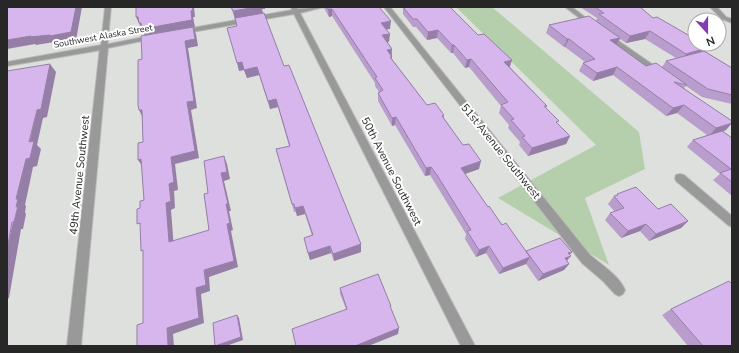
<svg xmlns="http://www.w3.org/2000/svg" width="739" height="353" font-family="'Nunito Sans',sans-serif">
	<rect width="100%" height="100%" fill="#dee0dd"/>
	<!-- green -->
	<path fill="#b5cfad" d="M 456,7 L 492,7 L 639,132 L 645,169 L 585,198 L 609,265 L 498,198 L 596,145 Z"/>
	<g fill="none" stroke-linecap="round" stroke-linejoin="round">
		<!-- minor casing -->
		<g stroke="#b9bbb8" stroke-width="2">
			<path id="minor" d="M 291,7 L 297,7 L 298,9 L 324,7 L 300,13 L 475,346 L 461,346 L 294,14 L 181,34 L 178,32 L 181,30 L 292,10 Z
				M 384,7 L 390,7 L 590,255 C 602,265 619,276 625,290 L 623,294 L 619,296 L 615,294 L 603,281 L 582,263 Z
				M 565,7 L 572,7 L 595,25 L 590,26 Z
				M 710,7 L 717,7 L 726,17 L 732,19 L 732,23 L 722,19 Z
				M 607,33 L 662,71 L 662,75 L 656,75 L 605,36 L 605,34 Z
				M 154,35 L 156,36 L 156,38 L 108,48 L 81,346 L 67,346 L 100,47 L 104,45 Z
				M 680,174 L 684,175 L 732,216 L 732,227 L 728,225 L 676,181 L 675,178 L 676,175 Z"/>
		</g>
		<!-- tertiary casing -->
		<g stroke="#b9bbb8" stroke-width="2">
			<path id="tertiary" d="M 105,7 L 111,7 L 107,49 L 7,66 L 7,62 L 101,45 Z"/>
		</g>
		<!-- minor -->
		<use href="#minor" fill="#989998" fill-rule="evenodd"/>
		<!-- tertiary -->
		<use href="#tertiary" fill="#989998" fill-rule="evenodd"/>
	</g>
	<!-- wall -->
	<path fill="#b99dcd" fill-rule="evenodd" d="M 231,7 L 265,7 L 265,9 L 262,9 L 263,13 L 284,66 L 361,244 L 361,252 L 334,261 L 331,253 L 310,260 L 304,238 L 312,236 L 305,214 L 297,216 L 296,212 L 294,212 L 276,149 L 289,146 L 278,107 L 270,109 L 259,75 L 247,78 L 244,70 L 239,71 L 237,26 Z
		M 324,7 L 379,7 L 390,29 L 387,29 L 389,42 L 387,42 L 392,49 L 392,59 L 427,105 L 444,115 L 444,118 L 479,169 L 465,174 L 488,207 L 502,225 L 526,251 L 572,252 L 569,255 L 567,261 L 569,264 L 564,270 L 538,281 L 526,264 L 499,274 L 486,253 L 476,257 L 465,239 L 466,234 L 435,183 L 430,175 L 425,176 L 395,125 L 392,126 L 378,101 L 378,93 L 379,92 L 375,86 L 375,83 L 332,16 L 329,17 L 324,8 Z
		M 403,7 L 478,35 L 512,60 L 510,67 L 547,106 L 546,108 L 557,123 L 570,136 L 566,144 L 528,156 L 519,145 L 520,142 L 508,128 L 509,125 L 499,113 L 501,106 L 469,67 L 465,68 L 453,53 L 451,53 L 437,38 L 427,40 L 416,27 L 413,27 L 403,14 Z
		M 580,7 L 640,7 L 653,18 L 709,47 L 705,52 L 732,68 L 732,104 L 702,97 L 686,86 L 684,88 L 726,130 L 723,131 L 732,138 L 732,196 L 713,180 L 720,174 L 687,147 L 693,140 L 707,135 L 677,113 L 666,116 L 613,75 L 593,81 L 579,71 L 583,63 L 585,62 L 565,47 L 564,47 L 546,33 L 549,25 L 596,21 L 597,18 ZM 620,39 L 626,43 L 645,39 L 676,58 L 666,61 L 662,67 L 646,66 L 616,45 Z
		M 617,194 L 658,209 L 688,221 L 681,228 L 649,241 L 640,231 L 621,238 L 605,220 L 610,213 L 615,212 L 608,204 L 614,196 L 616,196 Z
		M 340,288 L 391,306 L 391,309 L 398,334 L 368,346 L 296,346 L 346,309 L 340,294 Z
		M 671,309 L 732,346 L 688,346 L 662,315 Z"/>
	<!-- shaded-wall -->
	<path fill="#967fa7" d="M 76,7 L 82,7 L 76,40 L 55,44 L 54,42 L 36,45 L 35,44 L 7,49 L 7,40 L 31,36 Z
		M 192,7 L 194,7 L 195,17 L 193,17 L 195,27 L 193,27 L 196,34 L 198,46 L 188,48 L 197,108 L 191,110 L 199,158 L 175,164 L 178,190 L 174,191 L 175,208 L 171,210 L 174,249 L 169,242 L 145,36 L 136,17 L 191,11 Z
		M 257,7 L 265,7 L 265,9 L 262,9 L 263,14 L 235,19 L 233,11 Z
		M 328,9 L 332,9 L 332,16 L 329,17 Z
		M 391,21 L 390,29 L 381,30 L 381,23 Z
		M 438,30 L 437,38 L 427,40 L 428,32 Z
		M 650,31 L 645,39 L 626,43 L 630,36 Z
		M 390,34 L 389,42 L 382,43 L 382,35 Z
		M 620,38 L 616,46 L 610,40 Z
		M 567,39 L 569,39 L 565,47 L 564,47 Z
		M 452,45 L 454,45 L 453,53 L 451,53 Z
		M 709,47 L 703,55 L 681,62 L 686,54 Z
		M 392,49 L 391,65 L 387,50 Z
		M 471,59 L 469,67 L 465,68 L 467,60 Z
		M 512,60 L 509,68 L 504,62 Z
		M 242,62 L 257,67 L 259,75 L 247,78 L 244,70 L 239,71 L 237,63 Z
		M 50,64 L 56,72 L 47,117 L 43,118 L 37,145 L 41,149 L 37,166 L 33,167 L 25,205 L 26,206 L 25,212 L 26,214 L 23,229 L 21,229 L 9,298 L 7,299 L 7,250 L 16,207 L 16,199 L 37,110 Z
		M 617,67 L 613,75 L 593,81 L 597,73 Z
		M 276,99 L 278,107 L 270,109 L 268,101 Z
		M 684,105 L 677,113 L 666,116 L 673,108 Z
		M 139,110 L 142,110 L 143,118 Z
		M 396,117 L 395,125 L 392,126 L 392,118 Z
		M 732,123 L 726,130 L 709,136 L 716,128 Z
		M 570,136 L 566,144 L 528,156 L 532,148 Z
		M 224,156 L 227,164 L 230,179 L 224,181 L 231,211 L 229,211 L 233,230 L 231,231 L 238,267 L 209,277 L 210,291 L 201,294 L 204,323 L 173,334 L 174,346 L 168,346 L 167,328 L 196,288 L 227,224 L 226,204 L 221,173 Z
		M 141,159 L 143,167 L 138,160 Z
		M 481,161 L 479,169 L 459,176 L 461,168 Z
		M 431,167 L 430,175 L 425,176 L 426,168 Z
		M 303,206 L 305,214 L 297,216 L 295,208 Z
		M 688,221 L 681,228 L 649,241 L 656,234 Z
		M 646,224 L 640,231 L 621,238 L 628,231 Z
		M 361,244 L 361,252 L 334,261 L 333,254 Z
		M 330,246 L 331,253 L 310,260 L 308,253 Z
		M 489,246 L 486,253 L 476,257 L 479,250 Z
		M 572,252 L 567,258 L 571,256 L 565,263 L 560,265 L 568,253 Z
		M 530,257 L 526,264 L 499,274 L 503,268 Z
		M 569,264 L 564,270 L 538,281 L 543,274 Z
		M 237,315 L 239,318 L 243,340 L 226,346 L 216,346 Z
		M 399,328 L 398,334 L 368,346 L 355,346 Z"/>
	<!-- building -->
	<path fill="#d7b6ee" stroke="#967fa7" d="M 7,7 L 76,7 L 71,32 L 50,36 L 50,35 L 30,37 L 31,36 L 7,40 Z
		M 136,7 L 192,7 L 193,10 L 191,11 L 192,20 L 142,29 L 141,23 L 139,23 L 138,17 L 136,17 Z
		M 231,7 L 257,7 L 233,11 Z
		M 327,7 L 379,7 L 391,21 L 381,23 L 390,34 L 382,35 L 392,49 L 387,50 L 392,57 L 390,57 L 427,105 L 435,103 L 444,115 L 442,116 L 463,145 L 469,144 L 481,161 L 461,168 L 488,207 L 489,206 L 502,225 L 506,223 L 530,257 L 503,268 L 489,246 L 479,250 L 467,231 L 471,230 L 437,175 L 431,167 L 426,168 L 396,117 L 392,118 L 378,93 L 383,90 L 375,78 L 377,77 L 332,9 L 328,9 Z
		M 403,7 L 450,7 L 478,35 L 484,34 L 512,60 L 504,62 L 547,106 L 544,106 L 559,121 L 556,122 L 570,136 L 532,148 L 522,137 L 525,136 L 511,120 L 514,119 L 501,105 L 508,102 L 471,59 L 467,60 L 454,45 L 452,45 L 438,30 L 428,32 L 417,19 L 413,19 Z
		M 595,7 L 640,7 L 653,18 L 657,17 L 695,39 L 695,44 L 704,44 L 709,47 L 686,54 L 650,31 L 630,36 L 599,14 L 604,13 Z
		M 264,13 L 284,66 L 289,65 L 361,244 L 333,254 L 330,246 L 308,253 L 304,238 L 313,235 L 303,206 L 295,208 L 294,204 L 292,204 L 276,149 L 290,146 L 276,99 L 268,101 L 257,67 L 244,70 L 242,62 L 237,63 L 227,28 L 237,26 L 235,18 Z
		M 589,16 L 620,38 L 610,40 L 646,66 L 656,63 L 687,85 L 674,82 L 732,121 L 732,123 L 716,128 L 684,105 L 673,108 L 617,67 L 597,73 L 583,63 L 595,59 L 569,39 L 567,39 L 549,25 Z
		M 193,27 L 195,39 L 185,41 L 194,101 L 187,102 L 195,151 L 171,157 L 174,182 L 169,184 L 171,201 L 166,203 L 169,242 L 209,230 L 204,194 L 208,193 L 204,161 L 224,156 L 227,172 L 221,173 L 228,204 L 226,204 L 230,223 L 227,224 L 234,261 L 204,270 L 206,285 L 196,288 L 199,318 L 167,328 L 168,346 L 137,346 L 137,325 L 143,323 L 143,250 L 141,251 L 140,223 L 137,224 L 137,209 L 140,208 L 140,201 L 144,200 L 141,159 L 138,160 L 138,143 L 143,142 L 142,110 L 139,110 L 138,105 L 138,60 L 142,59 L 141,36 Z
		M 704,51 L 732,68 L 732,95 L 708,89 L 666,61 Z
		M 50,64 L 41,109 L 37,110 L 29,142 L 34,141 L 30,158 L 26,159 L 16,199 L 18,199 L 16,207 L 18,206 L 14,222 L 12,222 L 7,250 L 7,71 Z
		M 722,131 L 732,138 L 732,182 L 720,173 L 731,169 L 693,140 Z
		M 636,187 L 658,209 L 671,204 L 688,221 L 656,234 L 646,224 L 628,231 L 610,213 L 624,208 L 614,196 L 618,195 L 617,194 Z
		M 560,238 L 572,252 L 568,253 L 571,256 L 565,258 L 569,264 L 543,274 L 526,251 Z
		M 378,274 L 391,306 L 390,306 L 399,328 L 355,346 L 296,346 L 292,329 L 347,309 L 340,288 Z
		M 729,281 L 732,284 L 732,346 L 703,346 L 671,309 Z
		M 237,315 L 241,337 L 215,346 L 213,323 Z"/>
	<g text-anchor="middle" stroke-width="4" stroke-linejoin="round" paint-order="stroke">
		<!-- far-street labels -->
		<g font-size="9" fill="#262726" stroke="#fff">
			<text transform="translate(103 36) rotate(-10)" y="3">Southwest Alaska Street</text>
		</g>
		<!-- street labels -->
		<g font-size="11" fill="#262726" stroke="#fff">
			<text transform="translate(501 151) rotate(51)" y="4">51st Avenue Southwest</text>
			<text transform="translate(392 171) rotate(63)" y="4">50th Avenue Southwest</text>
			<text transform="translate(79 175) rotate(-84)" y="4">49th Avenue Southwest</text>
		</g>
	</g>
	<!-- border -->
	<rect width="739" height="353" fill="none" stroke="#262726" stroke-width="16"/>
	<!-- north arrow -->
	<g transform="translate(707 32) rotate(159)"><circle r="19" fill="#ffffff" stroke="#a8a9a8"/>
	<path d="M0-3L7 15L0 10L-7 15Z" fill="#853cae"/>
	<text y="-6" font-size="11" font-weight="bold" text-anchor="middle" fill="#262726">N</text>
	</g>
</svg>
